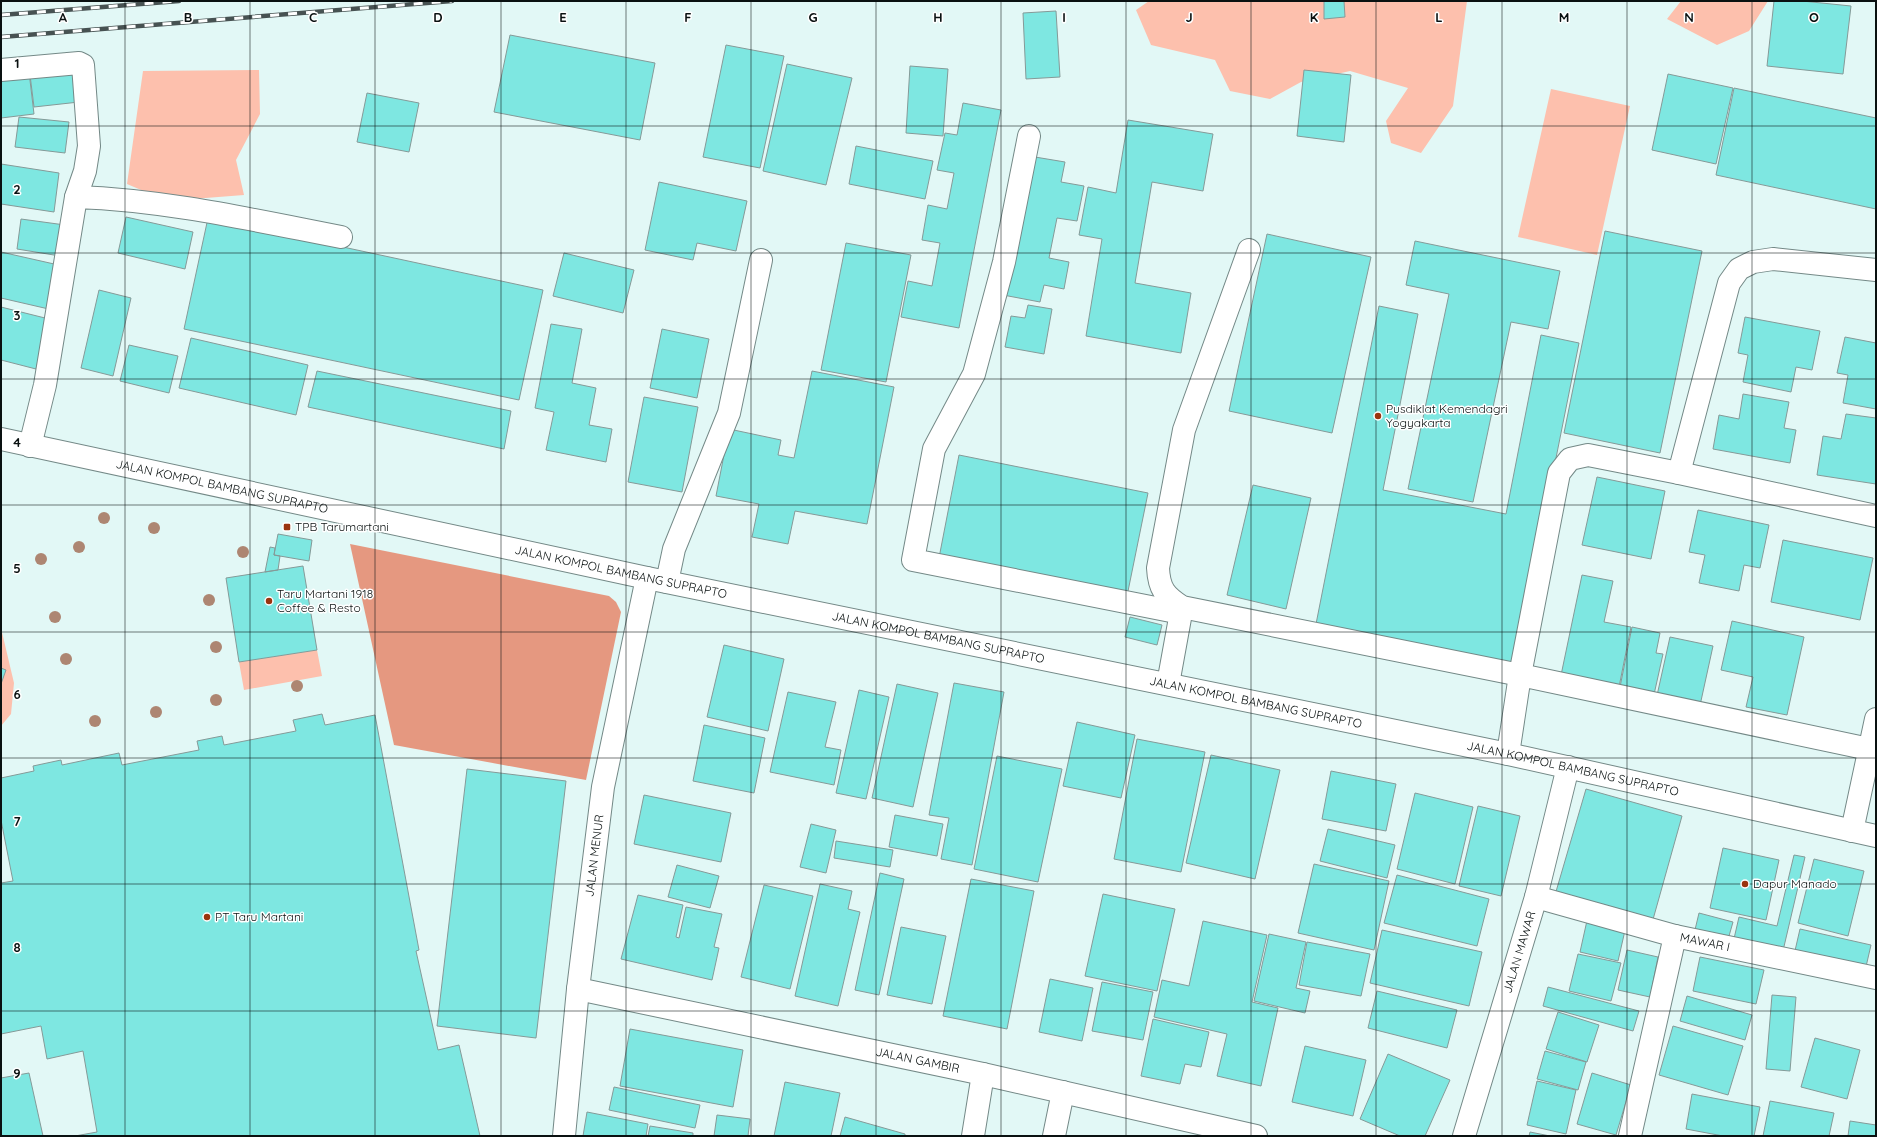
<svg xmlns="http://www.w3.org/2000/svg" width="1877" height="1137" font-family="Quicksand,sans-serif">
	<rect width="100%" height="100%" fill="#e2f8f6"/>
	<!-- green -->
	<path fill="#fdc0ad" d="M 1149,1 L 1467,1 L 1453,106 L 1421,153 L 1391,143 L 1386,121 L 1408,88 L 1350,71 L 1301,82 L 1270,99 L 1230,91 L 1215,60 L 1151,45 L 1136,10 Z
		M 1681,1 L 1768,1 L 1749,31 L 1717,45 L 1667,19 Z
		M 259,70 L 260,114 L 236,160 L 244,195 L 167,201 L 127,184 L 143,71 Z
		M 1551,89 L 1630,106 L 1597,255 L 1518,237 Z
		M 1,628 L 14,683 L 11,714 L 1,726 Z
		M 317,650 L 322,676 L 244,690 L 239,662 Z"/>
	<!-- water -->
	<path fill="#e59880" d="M 350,544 L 609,596 L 616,602 L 621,612 L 586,780 L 394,745 Z"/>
	<!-- building -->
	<path fill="#7ee7e1" stroke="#859a98" d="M 1324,1 L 1344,1 L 1345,17 L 1324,19 Z
		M 1774,1 L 1802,1 L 1851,6 L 1843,74 L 1767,66 Z
		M 1056,11 L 1060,77 L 1026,79 L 1023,13 Z
		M 510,35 L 655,63 L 640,140 L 494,112 Z
		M 726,45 L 784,56 L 760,168 L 703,157 Z
		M 787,64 L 852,78 L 826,185 L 763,171 Z
		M 910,66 L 948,69 L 943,136 L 906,133 Z
		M 1304,70 L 1351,75 L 1344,142 L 1297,136 Z
		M 29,72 L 34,114 L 1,118 L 1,75 Z
		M 75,73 L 79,102 L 34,107 L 30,75 Z
		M 1668,74 L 1733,88 L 1716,164 L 1652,150 Z
		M 1734,88 L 1876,118 L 1876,209 L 1716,175 Z
		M 367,93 L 419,103 L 409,152 L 357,142 Z
		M 963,103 L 1001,110 L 959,328 L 901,317 L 908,281 L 932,286 L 940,243 L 922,240 L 928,205 L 947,209 L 954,173 L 937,170 L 945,133 L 957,135 Z
		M 19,117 L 69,122 L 65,153 L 15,147 Z
		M 1128,120 L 1213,134 L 1203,191 L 1152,182 L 1135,283 L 1191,293 L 1181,353 L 1086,336 L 1102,239 L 1079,235 L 1088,187 L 1116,193 Z
		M 856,146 L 933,161 L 925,199 L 849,184 Z
		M 1029,156 L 1065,162 L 1061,182 L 1084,186 L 1077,221 L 1057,218 L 1049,258 L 1069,262 L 1064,289 L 1044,285 L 1040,302 L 1003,295 Z
		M 1,164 L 59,173 L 54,212 L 1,204 Z
		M 659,182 L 747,201 L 736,251 L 697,243 L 693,260 L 645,250 Z
		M 126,217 L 193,232 L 185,269 L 118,253 Z
		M 208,218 L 543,290 L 519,400 L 184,329 Z
		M 21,219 L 65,225 L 60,256 L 17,249 Z
		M 1605,231 L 1702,251 L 1660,453 L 1564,433 Z
		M 1267,234 L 1371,257 L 1332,433 L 1229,411 Z
		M 1415,241 L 1560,271 L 1548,329 L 1511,322 L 1473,502 L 1408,489 L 1449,294 L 1406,285 Z
		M 846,243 L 911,255 L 886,382 L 821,370 Z
		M 1,252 L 63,266 L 53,310 L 1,298 Z
		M 564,253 L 634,270 L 623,313 L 553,296 Z
		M 99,290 L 131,298 L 113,376 L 81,368 Z
		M 1028,305 L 1052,309 L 1044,354 L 1005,347 L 1011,316 L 1025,318 Z
		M 1379,306 L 1418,314 L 1383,490 L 1506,514 L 1541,335 L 1579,343 L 1515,663 L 1316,624 Z
		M 1,307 L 49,319 L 36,369 L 1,360 Z
		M 1745,317 L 1820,331 L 1812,370 L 1796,367 L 1791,392 L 1743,382 L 1748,355 L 1738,353 Z
		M 551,324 L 582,329 L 572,383 L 596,388 L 589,425 L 612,429 L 606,462 L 546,450 L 554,412 L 535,408 Z
		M 662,329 L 709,339 L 697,398 L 650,388 Z
		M 1845,337 L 1876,343 L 1876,409 L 1843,403 L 1848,375 L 1837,373 Z
		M 191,338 L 308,365 L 296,415 L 179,388 Z
		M 129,345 L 178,356 L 169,393 L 120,381 Z
		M 317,371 L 511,411 L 504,449 L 308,407 Z
		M 812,371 L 894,387 L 867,524 L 795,511 L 788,544 L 752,537 L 759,504 L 716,496 L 729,429 L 781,440 L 778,455 L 794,458 Z
		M 1743,394 L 1789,402 L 1784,428 L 1796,430 L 1790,463 L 1713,449 L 1719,415 L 1739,419 Z
		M 644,397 L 698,407 L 682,492 L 628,482 Z
		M 1846,414 L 1876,418 L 1876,484 L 1817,475 L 1823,436 L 1841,439 Z
		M 959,455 L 1148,493 L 1126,601 L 938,563 Z
		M 1597,477 L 1665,491 L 1651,559 L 1582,545 Z
		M 1253,485 L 1311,498 L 1286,609 L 1227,595 Z
		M 1698,510 L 1769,525 L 1760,568 L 1744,565 L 1739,591 L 1699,583 L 1705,555 L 1689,552 Z
		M 278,534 L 312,540 L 309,561 L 274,555 Z
		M 1783,540 L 1873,558 L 1860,620 L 1771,602 Z
		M 270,547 L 275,548 L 274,555 L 280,556 L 278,570 L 265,572 Z
		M 303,566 L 317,650 L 239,662 L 226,578 Z
		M 1582,575 L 1613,581 L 1604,622 L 1631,627 L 1618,692 L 1560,680 Z
		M 1130,617 L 1162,625 L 1157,645 L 1125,637 Z
		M 1732,621 L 1804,637 L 1787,715 L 1746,707 L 1753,677 L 1721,670 Z
		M 1632,627 L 1660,633 L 1656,653 L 1663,654 L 1653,699 L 1619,692 Z
		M 1670,637 L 1713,646 L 1699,710 L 1656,700 Z
		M 724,645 L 784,659 L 768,731 L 707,717 Z
		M 1,668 L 6,670 L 1,684 Z
		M 954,683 L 1004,692 L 972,865 L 941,859 L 949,818 L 929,815 Z
		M 897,684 L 938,693 L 913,807 L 872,798 Z
		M 859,690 L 889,697 L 866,799 L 836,793 Z
		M 788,692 L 836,702 L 825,747 L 841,750 L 834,785 L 770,772 Z
		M 322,714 L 325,725 L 375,715 L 419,950 L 416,951 L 438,1050 L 459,1045 L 480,1136 L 75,1136 L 97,1132 L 83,1051 L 47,1059 L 41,1026 L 1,1034 L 1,883 L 13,881 L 1,820 L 1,778 L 34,771 L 33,766 L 61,760 L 62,765 L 119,753 L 122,765 L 199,750 L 197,741 L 222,736 L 224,745 L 296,731 L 293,720 Z
		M 1077,722 L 1135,735 L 1121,798 L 1063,786 Z
		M 704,725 L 765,738 L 754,793 L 693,781 Z
		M 1137,739 L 1205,752 L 1181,872 L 1114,859 Z
		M 1211,755 L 1280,770 L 1255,879 L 1186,863 Z
		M 997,756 L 1062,769 L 1038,882 L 974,869 Z
		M 467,769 L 566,781 L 536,1038 L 437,1026 Z
		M 1331,771 L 1396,784 L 1386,831 L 1322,819 Z
		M 1586,789 L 1682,816 L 1652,923 L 1555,895 Z
		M 1415,793 L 1473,807 L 1455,884 L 1397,869 Z
		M 644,795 L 731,813 L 721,862 L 634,844 Z
		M 1478,806 L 1520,816 L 1501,896 L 1459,886 Z
		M 895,815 L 943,824 L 937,856 L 889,847 Z
		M 811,824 L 836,830 L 826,873 L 800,867 Z
		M 1328,829 L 1395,845 L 1387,878 L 1320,861 Z
		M 836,841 L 893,850 L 890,867 L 834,858 Z
		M 1723,848 L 1779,860 L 1766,920 L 1710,908 Z
		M 1794,855 L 1805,857 L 1782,955 L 1733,943 L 1739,917 L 1777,926 Z
		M 1814,859 L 1864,871 L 1848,936 L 1798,923 Z
		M 1314,864 L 1389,881 L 1374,950 L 1298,933 Z
		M 677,865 L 719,876 L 710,908 L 668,897 Z
		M 880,873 L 904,879 L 879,995 L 855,990 Z
		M 1397,875 L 1489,899 L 1477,946 L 1384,923 Z
		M 971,879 L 1034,891 L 1007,1029 L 943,1016 Z
		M 820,884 L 852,891 L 848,909 L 860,912 L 838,1006 L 795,996 Z
		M 764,885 L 813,896 L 790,989 L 741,977 Z
		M 1103,894 L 1175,909 L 1157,991 L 1085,976 Z
		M 638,895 L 683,905 L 676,937 L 679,938 L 686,907 L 722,914 L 714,947 L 719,948 L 712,980 L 621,959 Z
		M 1699,913 L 1733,922 L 1727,943 L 1694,934 Z
		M 1588,916 L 1626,926 L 1618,961 L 1580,952 Z
		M 1203,921 L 1267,935 L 1252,1002 L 1278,1008 L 1261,1086 L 1217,1076 L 1227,1034 L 1154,1017 L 1162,980 L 1189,986 Z
		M 901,927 L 946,936 L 932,1004 L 887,995 Z
		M 1800,929 L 1871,945 L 1865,971 L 1794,955 Z
		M 1382,930 L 1482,952 L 1469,1006 L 1370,983 Z
		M 1269,934 L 1306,942 L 1296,988 L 1310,991 L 1305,1013 L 1254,1001 Z
		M 1307,942 L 1370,954 L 1361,996 L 1299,985 Z
		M 1627,950 L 1658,957 L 1650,997 L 1618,990 Z
		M 1578,954 L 1621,963 L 1611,1001 L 1569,991 Z
		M 1700,957 L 1764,970 L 1756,1004 L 1693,991 Z
		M 1050,979 L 1093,988 L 1082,1041 L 1039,1032 Z
		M 1102,982 L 1153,992 L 1143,1040 L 1092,1031 Z
		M 1548,987 L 1639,1011 L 1633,1031 L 1543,1006 Z
		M 1377,991 L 1457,1010 L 1447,1048 L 1368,1028 Z
		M 1772,995 L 1796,997 L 1790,1071 L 1766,1069 Z
		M 1687,996 L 1752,1015 L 1745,1040 L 1680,1021 Z
		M 1558,1012 L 1599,1025 L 1587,1062 L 1546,1049 Z
		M 1153,1019 L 1209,1032 L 1201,1067 L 1185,1064 L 1180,1084 L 1141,1076 Z
		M 1673,1026 L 1743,1046 L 1728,1095 L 1659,1075 Z
		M 630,1029 L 743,1050 L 733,1107 L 620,1086 Z
		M 1815,1038 L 1860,1050 L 1847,1099 L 1801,1087 Z
		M 1305,1046 L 1366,1060 L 1353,1116 L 1292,1102 Z
		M 1545,1051 L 1586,1062 L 1578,1090 L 1537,1079 Z
		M 1388,1054 L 1450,1080 L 1425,1136 L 1400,1136 L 1360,1119 Z
		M 29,1073 L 43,1136 L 1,1136 L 1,1078 Z
		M 1592,1073 L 1631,1085 L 1616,1135 L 1577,1124 Z
		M 1537,1081 L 1576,1090 L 1566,1134 L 1527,1125 Z
		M 785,1082 L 840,1093 L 831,1136 L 774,1136 Z
		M 614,1087 L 700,1105 L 695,1128 L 609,1110 Z
		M 1692,1094 L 1760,1107 L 1754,1136 L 1723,1136 L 1686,1129 Z
		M 1770,1101 L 1834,1113 L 1829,1136 L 1763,1136 Z
		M 587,1112 L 648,1124 L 646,1136 L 583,1136 Z
		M 717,1115 L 750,1119 L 748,1136 L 714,1136 Z
		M 845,1117 L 905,1134 L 905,1136 L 840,1136 Z
		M 1850,1121 L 1876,1125 L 1876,1136 L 1848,1136 Z
		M 650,1126 L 693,1133 L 693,1136 L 648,1136 Z
		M 1530,1132 L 1550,1136 L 1529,1136 Z"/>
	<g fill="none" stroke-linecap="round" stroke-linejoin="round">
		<!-- minor casing -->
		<g stroke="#748987" stroke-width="24">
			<g id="minor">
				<path d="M 1,70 L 79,63 L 83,65 L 89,146 L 85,171 L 76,197"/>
				<path d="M 1029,136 L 1004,262 L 974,374 L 934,449 L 913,560 L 1181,613"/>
				<path d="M 1249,250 L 1184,430 L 1158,568 C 1159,589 1165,596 1182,607 L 1520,675 L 1559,473 L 1570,459 L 1588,455 L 1679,473 L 1729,283 L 1739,269 L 1753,262 L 1773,259 L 1876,270"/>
				<path id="s1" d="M 1,439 L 647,578 L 1508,754 L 1876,836"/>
				<path d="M 30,446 L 45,385 L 76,197 C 166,200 253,220 341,237"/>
				<path d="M 1679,473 L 1876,516"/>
				<path d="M 667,582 L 674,549 L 729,413 L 761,260"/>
				<path d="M 1168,684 L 1182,607"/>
				<path d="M 1508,754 L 1520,675 L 1869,749"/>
				<path d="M 1852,831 L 1876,719"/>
				<path id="s2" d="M 1536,897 L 1675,936 L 1876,978"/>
				<path id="s3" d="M 578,989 L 983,1074 L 1256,1136"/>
				<path id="s4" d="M 564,1136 L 578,989 L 603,787 L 647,578"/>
				<path d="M 973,1136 L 983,1074"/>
				<path d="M 1054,1136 L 1063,1092"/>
				<path id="s5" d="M 1464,1136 L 1536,897 L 1568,767"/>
				<path d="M 1630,1136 L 1675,936"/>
			</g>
		</g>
		<!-- minor -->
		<use href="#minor" stroke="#fff" stroke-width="22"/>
		<!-- rail casing -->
		<g stroke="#475252" stroke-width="4.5">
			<path id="rail" d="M 1,15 L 179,1
				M 1,37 L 452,1"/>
		</g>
		<!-- rail -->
		<use href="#rail" stroke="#fff" stroke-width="3" stroke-dasharray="9" stroke-linecap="butt"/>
	</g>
	<!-- trees -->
	<g fill="#ad8672">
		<circle cx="104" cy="518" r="6"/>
		<circle cx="154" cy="528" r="6"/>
		<circle cx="79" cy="547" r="6"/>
		<circle cx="243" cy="552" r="6"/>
		<circle cx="41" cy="559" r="6"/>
		<circle cx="209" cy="600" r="6"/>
		<circle cx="55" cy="617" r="6"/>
		<circle cx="216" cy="647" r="6"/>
		<circle cx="66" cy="659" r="6"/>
		<circle cx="297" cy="686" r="6"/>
		<circle cx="216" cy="700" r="6"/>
		<circle cx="156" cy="712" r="6"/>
		<circle cx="95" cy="721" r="6"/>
	</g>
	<!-- grid -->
	<path fill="none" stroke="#0a1111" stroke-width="1" stroke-opacity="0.55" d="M 125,1 L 125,1136M 250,1 L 250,1136M 375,1 L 375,1136M 501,1 L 501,1136M 626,1 L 626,1136M 751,1 L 751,1136M 876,1 L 876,1136M 1001,1 L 1001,1136M 1126,1 L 1126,1136M 1251,1 L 1251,1136M 1376,1 L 1376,1136M 1502,1 L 1502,1136M 1627,1 L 1627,1136M 1752,1 L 1752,1136M 1,126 L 1876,126M 1,253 L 1876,253M 1,379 L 1876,379M 1,505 L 1876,505M 1,632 L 1876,632M 1,758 L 1876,758M 1,884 L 1876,884M 1,1011 L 1876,1011"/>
	<!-- markers -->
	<g fill="#9a340e" stroke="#fff" stroke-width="1.5">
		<circle cx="1378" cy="416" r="4"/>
		<rect x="283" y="523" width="8" height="8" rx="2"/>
		<circle cx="269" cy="601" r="4"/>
		<circle cx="1745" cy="884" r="4"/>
		<circle cx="207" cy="917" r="4"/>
	</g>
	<g text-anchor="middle" stroke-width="3" stroke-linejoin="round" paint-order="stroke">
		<!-- poi labels -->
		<g font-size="12" fill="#0a1111" stroke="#fff" text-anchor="start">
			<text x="1386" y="413">Pusdiklat Kemendagri<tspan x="1386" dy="14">Yogyakarta</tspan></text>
			<text x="295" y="531">TPB Tarumartani</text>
			<text x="277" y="598">Taru Martani 1918<tspan x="277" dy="14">Coffee &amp; Resto</tspan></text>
			<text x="1753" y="888">Dapur Manado</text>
			<text x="215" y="921">PT Taru Martani</text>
		</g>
		<!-- street labels -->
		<g font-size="12" fill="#0a1111" stroke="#fff">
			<text dy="4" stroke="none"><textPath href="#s1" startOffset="226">JALAN KOMPOL BAMBANG SUPRAPTO</textPath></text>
			<text dy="4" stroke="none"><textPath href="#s1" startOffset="634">JALAN KOMPOL BAMBANG SUPRAPTO</textPath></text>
			<text dy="4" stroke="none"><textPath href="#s1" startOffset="958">JALAN KOMPOL BAMBANG SUPRAPTO</textPath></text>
			<text dy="4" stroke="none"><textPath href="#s1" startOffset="1282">JALAN KOMPOL BAMBANG SUPRAPTO</textPath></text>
			<text dy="4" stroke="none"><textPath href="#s1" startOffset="1606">JALAN KOMPOL BAMBANG SUPRAPTO</textPath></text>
			<text dy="4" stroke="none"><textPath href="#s4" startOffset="282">JALAN MENUR</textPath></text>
			<text dy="4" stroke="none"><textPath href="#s2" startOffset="175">MAWAR I</textPath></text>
			<text dy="4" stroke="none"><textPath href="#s5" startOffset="192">JALAN MAWAR</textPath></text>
			<text dy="4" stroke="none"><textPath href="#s3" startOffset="347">JALAN GAMBIR</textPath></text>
		</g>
	</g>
	<g font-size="13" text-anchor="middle" font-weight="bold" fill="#0a1111" stroke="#fff" stroke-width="3" stroke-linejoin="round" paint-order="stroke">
		<text x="63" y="22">A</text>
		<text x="188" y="22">B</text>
		<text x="313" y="22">C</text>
		<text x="438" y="22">D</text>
		<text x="563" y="22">E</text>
		<text x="688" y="22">F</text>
		<text x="813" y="22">G</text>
		<text x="938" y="22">H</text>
		<text x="1064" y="22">I</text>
		<text x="1189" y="22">J</text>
		<text x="1314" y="22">K</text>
		<text x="1439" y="22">L</text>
		<text x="1564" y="22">M</text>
		<text x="1689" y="22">N</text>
		<text x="1814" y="22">O</text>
		<text x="17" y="68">1</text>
		<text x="17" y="194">2</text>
		<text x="17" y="320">3</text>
		<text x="17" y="447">4</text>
		<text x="17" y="573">5</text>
		<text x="17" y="699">6</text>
		<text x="17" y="826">7</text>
		<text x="17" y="952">8</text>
		<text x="17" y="1078">9</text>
	</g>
	<!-- border -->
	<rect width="1877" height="1137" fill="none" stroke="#0a1111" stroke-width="4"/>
</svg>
